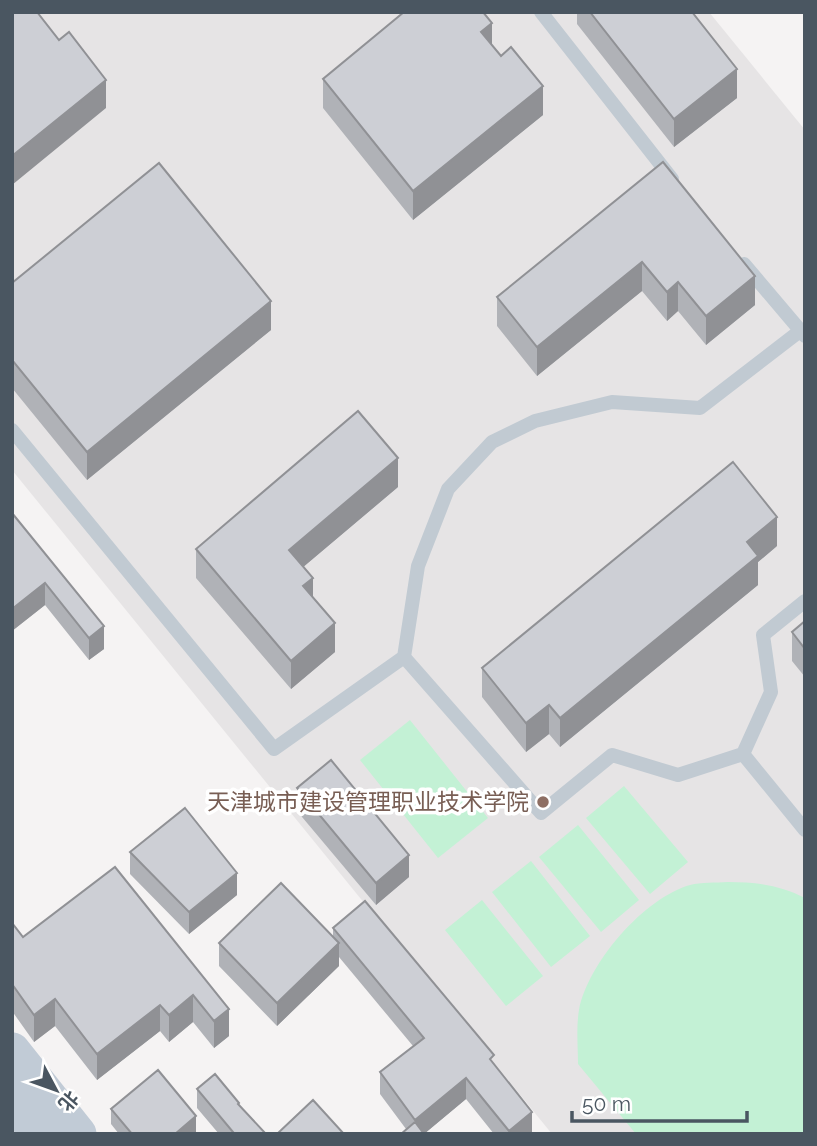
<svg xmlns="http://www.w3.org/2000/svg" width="817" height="1146" font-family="Raleway,'Noto Sans SC',sans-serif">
	<rect width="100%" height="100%" fill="#f5f3f3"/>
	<!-- education -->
	<path fill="#e6e4e5" d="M 12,12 L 709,12 L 805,130 L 805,1134 L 552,1134 L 12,470 Z"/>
	<!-- green -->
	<path fill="#c3f1d5" d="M 410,720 L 488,818 L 438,858 L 360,760 Z
		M 624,786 L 688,862 L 650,894 L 586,818 Z
		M 578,825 L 639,900 L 601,932 L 539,857 Z
		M 531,861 L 590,936 L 551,967 L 492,892 Z
		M 728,882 C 755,882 780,885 805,898 L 805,1134 L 636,1134 L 578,1064 C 578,1047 576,1027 579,1010 C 588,963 644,898 690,885 C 701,882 716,883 728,882 Z
		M 482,900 L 543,976 L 506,1006 L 445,930 Z"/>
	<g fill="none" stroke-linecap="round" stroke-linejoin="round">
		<!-- lane -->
		<path stroke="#c1cad2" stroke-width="14" d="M 541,12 L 672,179
			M 744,264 L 805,336
			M 800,331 L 700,408 L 612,402 L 535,421 L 492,442 L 448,489 L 418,566 L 404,657 L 541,813 L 612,755 L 678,775 L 743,754 L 771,692 L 763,635 L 805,601
			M 12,430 L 274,749 L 404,657
			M 743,754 L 805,830"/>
		<!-- secondary -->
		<path stroke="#c1cbd6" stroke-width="37" d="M 12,1051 L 78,1134
			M 12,1100 L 40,1134"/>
	</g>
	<!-- wall -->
	<path fill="#b0b2b7" d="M 577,12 L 692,12 L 737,98 L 674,147 L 577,24 Z
		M 492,45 L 543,115 L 413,220 L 323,108 L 323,79 Z
		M 663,162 L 755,305 L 706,345 L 678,311 L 667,321 L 642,291 L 537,376 L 497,326 L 497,297 Z
		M 12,283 L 271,330 L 87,480 L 12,388 Z
		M 398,487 L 303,567 L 313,597 L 335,652 L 291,689 L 196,578 L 196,549 Z
		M 12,513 L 104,649 L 89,660 L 45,605 L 12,631 Z
		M 777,546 L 758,562 L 758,585 L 560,747 L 549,734 L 526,752 L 482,697 L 482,668 Z
		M 805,621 L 805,677 L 792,661 L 792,632 Z
		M 297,788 L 409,877 L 376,905 L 297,811 Z
		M 130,852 L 237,895 L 189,934 L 130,874 Z
		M 115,867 L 229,1036 L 214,1048 L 193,1022 L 169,1042 L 160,1031 L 97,1080 L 55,1026 L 34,1042 L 12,1011 L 12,923 L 23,937 Z
		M 333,928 L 494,1064 L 532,1133 L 494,1134 L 466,1099 L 424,1134 L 406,1129 L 380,1094 L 380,1072 L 413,1046 L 339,957 L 339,966 L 277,1026 L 219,966 L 219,943 L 333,937 Z
		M 197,1089 L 239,1105 L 266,1134 L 219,1134 L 197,1108 Z
		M 111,1109 L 196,1132 L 193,1134 L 119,1134 L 111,1124 Z"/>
	<!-- shaded-wall -->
	<path fill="#909195" d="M 492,23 L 492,52 L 481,32 Z
		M 737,69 L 737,98 L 674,147 L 674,119 Z
		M 106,80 L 106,108 L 12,185 L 12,156 Z
		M 543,86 L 543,115 L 413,220 L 413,191 Z
		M 642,262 L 642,291 L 537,376 L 537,347 Z
		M 755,276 L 755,305 L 706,345 L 706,316 Z
		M 678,282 L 678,311 L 667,321 L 667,292 Z
		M 271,301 L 271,330 L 87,480 L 87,452 Z
		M 398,458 L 398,487 L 289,579 L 289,550 Z
		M 777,517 L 777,546 L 758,562 L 758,585 L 560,747 L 560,718 L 747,542 Z
		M 313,578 L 313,607 L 303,586 Z
		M 45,583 L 45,605 L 12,631 L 12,609 Z
		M 335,623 L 335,652 L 291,689 L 291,661 Z
		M 104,626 L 104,649 L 89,660 L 89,638 Z
		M 549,705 L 549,734 L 526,752 L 526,723 Z
		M 409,855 L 409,877 L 376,905 L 376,883 Z
		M 237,873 L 237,895 L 189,934 L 189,912 Z
		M 339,943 L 339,966 L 277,1026 L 277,1003 Z
		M 193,995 L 193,1022 L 169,1042 L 169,1015 Z
		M 55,999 L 55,1026 L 34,1042 L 34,1015 Z
		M 160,1005 L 160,1031 L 97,1080 L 97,1054 Z
		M 229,1009 L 229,1036 L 214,1048 L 214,1021 Z
		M 466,1078 L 466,1099 L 424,1134 L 415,1134 L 415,1120 Z
		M 532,1112 L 532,1133 L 509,1134 L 509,1131 Z
		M 196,1116 L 196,1132 L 193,1134 L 175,1134 Z"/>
	<!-- building -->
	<path fill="#cdcfd5" stroke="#909195" stroke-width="2" d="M 12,12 L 37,12 L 59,40 L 69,32 L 106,80 L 12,156 Z
		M 404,12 L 483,12 L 492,23 L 481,32 L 501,56 L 511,47 L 543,86 L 413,191 L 323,79 Z
		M 590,12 L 692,12 L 737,69 L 674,119 Z
		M 663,162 L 755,276 L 706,316 L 678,282 L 667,292 L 642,262 L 537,347 L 497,297 Z
		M 159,163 L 271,301 L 87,452 L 12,360 L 12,283 Z
		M 358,411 L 398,458 L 289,550 L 313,578 L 303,586 L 335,623 L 291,661 L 196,549 Z
		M 733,462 L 777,517 L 747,542 L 758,556 L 560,718 L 549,705 L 526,723 L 482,668 Z
		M 12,513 L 104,626 L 89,638 L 45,583 L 12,609 Z
		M 805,621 L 805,649 L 792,632 Z
		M 331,760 L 409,855 L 376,883 L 297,788 Z
		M 185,808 L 237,873 L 189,912 L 130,852 Z
		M 115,867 L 229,1009 L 214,1021 L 193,995 L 169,1015 L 160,1005 L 97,1054 L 55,999 L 34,1015 L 12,984 L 12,923 L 23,937 Z
		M 281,883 L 339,943 L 277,1003 L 219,943 Z
		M 365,901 L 494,1055 L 490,1059 L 532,1112 L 509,1131 L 466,1078 L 415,1120 L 380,1072 L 424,1038 L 333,928 Z
		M 158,1070 L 196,1116 L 175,1134 L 132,1134 L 111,1109 Z
		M 215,1074 L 239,1103 L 238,1104 L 266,1134 L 231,1134 L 233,1132 L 197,1089 Z
		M 313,1100 L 344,1134 L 277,1134 Z
		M 415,1122 L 424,1134 L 401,1134 Z"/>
	<!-- markers -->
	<circle fill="#8d6e63" stroke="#fff" stroke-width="2.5" cx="543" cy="802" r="7"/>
	<g text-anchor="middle" stroke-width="7" stroke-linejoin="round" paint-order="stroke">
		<!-- education labels -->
		<g font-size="23" fill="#785e54" stroke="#fff" text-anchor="end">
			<text x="529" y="810">天津城市建设管理职业技术学院</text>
		</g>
	</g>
	<!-- border -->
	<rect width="817" height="1146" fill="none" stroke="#4a5661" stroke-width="28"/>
	<!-- north arrow -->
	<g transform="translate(56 1090) rotate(131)" stroke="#ffffff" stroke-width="5" paint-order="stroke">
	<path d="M0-5L12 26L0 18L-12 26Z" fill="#4a5661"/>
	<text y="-10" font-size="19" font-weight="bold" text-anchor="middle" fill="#4a5661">北</text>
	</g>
	<!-- scale -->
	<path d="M572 1111v10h175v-10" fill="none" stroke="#4a5661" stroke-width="3.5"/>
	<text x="582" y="1111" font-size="21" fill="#4a5661" stroke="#ffffff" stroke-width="5" paint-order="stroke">50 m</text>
</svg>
